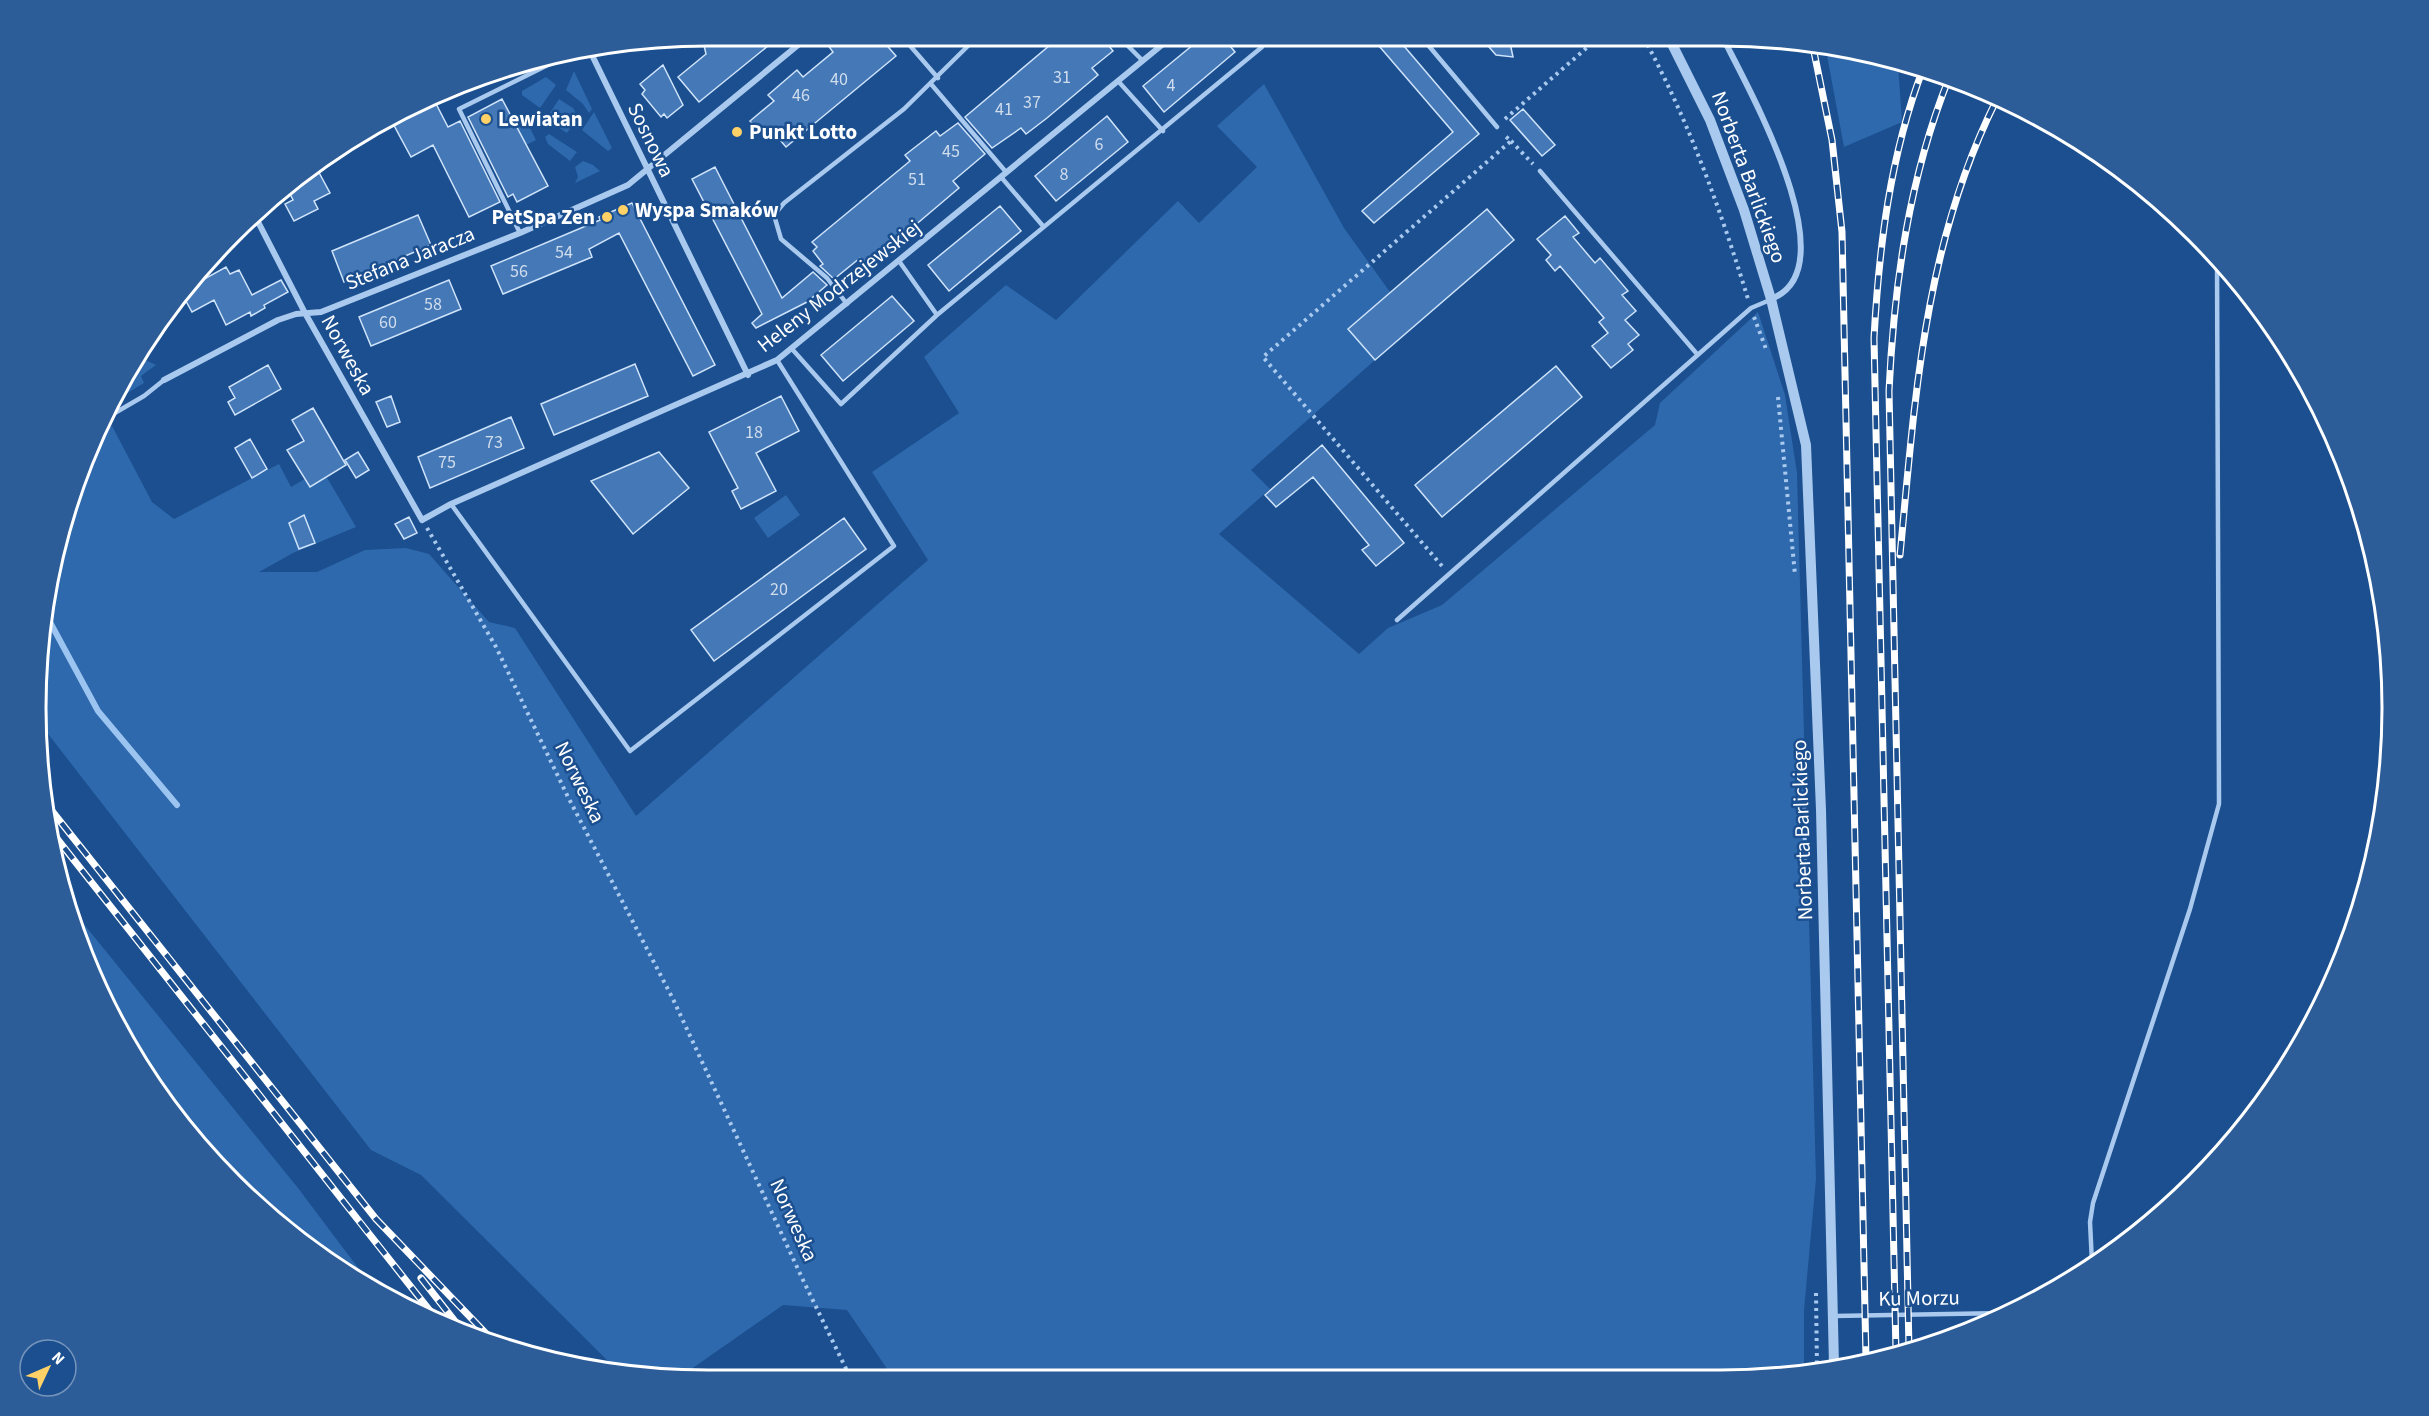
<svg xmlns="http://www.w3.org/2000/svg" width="2429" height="1416" font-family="'Source Sans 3',sans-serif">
	<rect width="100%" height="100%" fill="#1b4f8f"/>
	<!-- green -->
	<path fill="#2e69ad" d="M 1826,50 L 1898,64 L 1902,122 L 1844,147 Z
		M 574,71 L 592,109 L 589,113 L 583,104 L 566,90 Z
		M 546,77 L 556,85 L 540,108 L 522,95 L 522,91 Z
		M 1264,84 L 1344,228 L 1390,292 L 1349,329 L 1375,360 L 1251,470 L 1270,489 L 1219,534 L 1359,654 L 1388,628 L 1442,605 L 1655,425 L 1660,403 L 1758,312 L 1785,395 L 1797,473 L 1816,1179 L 1804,1310 L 1804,1371 L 1765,1379 L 894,1379 L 847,1310 L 783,1305 L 677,1379 L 616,1369 L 421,1175 L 371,1150 L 38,721 L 42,621 L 59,534 L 96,435 L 112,426 L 152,502 L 174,519 L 279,464 L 291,487 L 322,469 L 356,527 L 293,553 L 259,572 L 317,572 L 365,550 L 406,548 L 429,554 L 489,622 L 515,628 L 636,816 L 928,560 L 872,472 L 959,413 L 924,357 L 1006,285 L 1056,320 L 1178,201 L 1199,223 L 1257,167 L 1217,126 Z
		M 559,99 L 573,108 L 578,117 L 567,133 L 546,119 Z
		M 594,112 L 612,148 L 608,151 L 582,130 Z
		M 523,114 L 536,140 L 526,145 L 513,120 Z
		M 549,134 L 577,152 L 570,161 L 548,144 L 545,137 Z
		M 583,161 L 593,165 L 600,171 L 575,183 L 578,177 L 575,167 Z
		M 137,356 L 156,365 L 141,376 L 144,383 L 109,404 Z
		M 786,495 L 800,515 L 768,538 L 754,518 Z
		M 70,907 L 298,1188 L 371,1285 L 335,1267 L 203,1151 L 126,1044 L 87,965 Z"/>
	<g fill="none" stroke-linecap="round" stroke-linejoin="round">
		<!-- stream -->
		<path stroke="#9cc4f0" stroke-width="6" d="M 44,611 L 98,711 L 177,805"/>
	</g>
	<!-- building -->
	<path fill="#4478b7" stroke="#cfe3fa" stroke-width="1.5" d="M 1509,38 L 1513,57 L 1496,55 L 1482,39 Z
		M 1373,39 L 1398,39 L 1479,134 L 1374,223 L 1362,211 L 1453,132 Z
		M 1056,40 L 1074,40 L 1079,46 L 1087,40 L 1104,40 L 1113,51 L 1092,68 L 1098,75 L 1047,118 L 1026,134 L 1021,128 L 992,148 L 965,117 Z
		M 1199,40 L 1225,40 L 1235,52 L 1164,112 L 1143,86 Z
		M 703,41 L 774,41 L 699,102 L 678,77 L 706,54 Z
		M 825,41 L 883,41 L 896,56 L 786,147 L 774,133 L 766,139 L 750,121 L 774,101 L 768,95 L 797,70 L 803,77 L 833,52 Z
		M 663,65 L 683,105 L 667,118 L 664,114 L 661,117 L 642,94 L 645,90 L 640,84 Z
		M 432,96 L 448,127 L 460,121 L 500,202 L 469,217 L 433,145 L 411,157 L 390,118 Z
		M 502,99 L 548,186 L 517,202 L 513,194 L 508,197 L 468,117 Z
		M 1523,109 L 1555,145 L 1542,156 L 1510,120 Z
		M 1107,116 L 1128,142 L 1056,201 L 1035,176 Z
		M 958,123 L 985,154 L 953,181 L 959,188 L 867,266 L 860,258 L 834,279 L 820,266 L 823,264 L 813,251 L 817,247 L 812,242 L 910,161 L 905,155 L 936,131 L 940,136 Z
		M 316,167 L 330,193 L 314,201 L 318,209 L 294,221 L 285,204 L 293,200 L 286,186 L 299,175 Z
		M 715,167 L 782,298 L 813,272 L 827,285 L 807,302 L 756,328 L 752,323 L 762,314 L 692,179 Z
		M 632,203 L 715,365 L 693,376 L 619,233 L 589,249 L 592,257 L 503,294 L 491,266 L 600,220 L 599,217 Z
		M 1000,206 L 1021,231 L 949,291 L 928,265 Z
		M 1487,209 L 1514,240 L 1375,360 L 1348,329 Z
		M 418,215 L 431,245 L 344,282 L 332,251 Z
		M 1565,216 L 1579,233 L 1573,237 L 1595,263 L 1600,258 L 1628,291 L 1622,295 L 1636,311 L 1625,320 L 1639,335 L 1628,344 L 1633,350 L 1611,368 L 1592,346 L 1608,333 L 1599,322 L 1604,318 L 1560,266 L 1555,271 L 1546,260 L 1551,255 L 1537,239 Z
		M 226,267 L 230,274 L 239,270 L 252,295 L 281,280 L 288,292 L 264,305 L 265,308 L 251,316 L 250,312 L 226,325 L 214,300 L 192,312 L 182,294 L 188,288 Z
		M 449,280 L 461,309 L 371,346 L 359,317 Z
		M 892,296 L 914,321 L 843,381 L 821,355 Z
		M 635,364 L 648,396 L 554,435 L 541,404 Z
		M 268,365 L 281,389 L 235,415 L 228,402 L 235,398 L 229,387 Z
		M 1556,366 L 1582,397 L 1442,517 L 1415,485 Z
		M 391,396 L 400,422 L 387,427 L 376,402 Z
		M 781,396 L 799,431 L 756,453 L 776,491 L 741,509 L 732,491 L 738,488 L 709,432 Z
		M 313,408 L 346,465 L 310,487 L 287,450 L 304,441 L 292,420 Z
		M 511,417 L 524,448 L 430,488 L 418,457 Z
		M 250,439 L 267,469 L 252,478 L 235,448 Z
		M 1322,445 L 1404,543 L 1376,566 L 1362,550 L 1369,545 L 1313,477 L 1276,507 L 1265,495 Z
		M 358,452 L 369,470 L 356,478 L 345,460 Z
		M 659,452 L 689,488 L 633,534 L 591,481 Z
		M 304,515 L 315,543 L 299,549 L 289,523 Z
		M 409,517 L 417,533 L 404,539 L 395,524 Z
		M 844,518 L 866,549 L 714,661 L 691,630 Z"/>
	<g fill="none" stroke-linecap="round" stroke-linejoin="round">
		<!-- path -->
		<path stroke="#a9c9ee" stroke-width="4" stroke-dasharray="3 4.5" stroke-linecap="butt" d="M 1644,38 C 1689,122 1720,208 1748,299
			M 1505,119 L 1598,38
			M 1511,141 L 1533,164
			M 1754,317 L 1766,349
			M 1778,397 L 1795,575
			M 427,528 L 496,647 L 567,795 L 673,999 L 803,1280 L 851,1379
			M 1442,566 L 1263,357 L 1511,141 L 1504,135
			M 1804,792 L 1805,860
			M 1816,1293 L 1817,1368"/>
		<!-- service -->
		<path stroke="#a9c9ee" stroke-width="4.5" d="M 1423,39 L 1497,127
			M 1122,40 L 1143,61
			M 906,41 L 938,78
			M 1118,81 L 1163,131
			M 931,84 L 1006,172
			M 1540,171 L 1697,354
			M 1001,177 L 1043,226
			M 520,233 L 459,109 L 572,53
			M 899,261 L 937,315
			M 847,304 L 827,278 L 781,239 L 774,215 L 784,203 L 904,109 L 974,40
			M 792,349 L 841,404 L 937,315 L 1262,47 L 1255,39
			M 101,421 L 144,396 L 164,380
			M 451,504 L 630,751 L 894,546 L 777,360
			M 1397,620 L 1751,308 L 1770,300
			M 2092,1263 L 2090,1222 L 2093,1203 L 2190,909 L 2219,804 L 2217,259
			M 1834,1316 L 2005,1313"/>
		<!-- minor -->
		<path stroke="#a9c9ee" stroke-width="6" d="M 1723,38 C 1747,86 1851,269 1771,299
			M 589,49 L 748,375
			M 254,214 L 305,313 L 422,520 L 451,504 L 777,360 L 1168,40
			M 164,380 L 278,320 L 296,314 L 321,312 L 520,233 L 628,185 L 803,41"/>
		<!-- tertiary -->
		<path stroke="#a9c9ee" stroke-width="10" d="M 1669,38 L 1710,120 L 1744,210 L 1771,299 L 1806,445 L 1821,810 L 1834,1365"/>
		<!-- rail casing -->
		<g stroke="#fff" stroke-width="7">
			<path id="rail" d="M 1813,47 L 1832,140 L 1842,232 L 1866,1359
				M 1900,555 C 1915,398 1924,245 1996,101
				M 44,801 L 376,1219 L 497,1345
				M 47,826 L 434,1316
				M 421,1278 L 461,1329
				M 1909,1350 L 1889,391 C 1894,284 1909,178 1949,78
				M 1896,1353 L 1874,338 C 1879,247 1890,155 1923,69"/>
		</g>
		<!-- rail -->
		<use href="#rail" stroke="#1b4f8f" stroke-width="4.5" stroke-dasharray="14" stroke-linecap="butt"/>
	</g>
	<!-- markers -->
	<g fill="#ffd166" stroke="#1b4f8f" stroke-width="2">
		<circle cx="486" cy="119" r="6"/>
		<circle cx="737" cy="132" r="6"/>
		<circle cx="623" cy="210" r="6"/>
		<circle cx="607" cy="217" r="6"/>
	</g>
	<g text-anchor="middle" stroke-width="5" stroke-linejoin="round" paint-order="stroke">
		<!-- number labels -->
		<g font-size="18" fill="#d0dded">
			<text x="1062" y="83">31</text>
			<text x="839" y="85">40</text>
			<text x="1171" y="91">4</text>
			<text x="801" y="101">46</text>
			<text x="1032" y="108">37</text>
			<text x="1004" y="115">41</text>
			<text x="1099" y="150">6</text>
			<text x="951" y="157">45</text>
			<text x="1064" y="180">8</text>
			<text x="917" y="185">51</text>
			<text x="564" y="258">54</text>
			<text x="519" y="277">56</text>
			<text x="433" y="310">58</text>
			<text x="388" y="328">60</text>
			<text x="754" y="438">18</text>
			<text x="494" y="448">73</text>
			<text x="447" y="468">75</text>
			<text x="779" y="595">20</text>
		</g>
		<!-- poi labels -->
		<g font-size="21" font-weight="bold" fill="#fff" stroke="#1b4f8f" text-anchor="start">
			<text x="498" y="126">Lewiatan</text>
			<text x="749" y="139">Punkt Lotto</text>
			<text x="635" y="217">Wyspa Smaków</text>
			<text x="595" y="224" text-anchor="end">PetSpa Zen</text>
		</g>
		<!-- street labels -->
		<g font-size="21" fill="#fff" stroke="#1b4f8f">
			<text transform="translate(651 140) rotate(64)" y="7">Sosnowa</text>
			<text transform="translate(1749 177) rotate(70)" y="7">Norberta Barlickiego</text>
			<text transform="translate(410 258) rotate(-22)" y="7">Stefana Jaracza</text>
			<text transform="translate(839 286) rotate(-38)" y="7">Heleny Modrzejewskiej</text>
			<text transform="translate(348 355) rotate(61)" y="7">Norweska</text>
			<text transform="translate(580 782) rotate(64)" y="7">Norweska</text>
			<text transform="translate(1802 830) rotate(-92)" y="7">Norberta Barlickiego</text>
			<text transform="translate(794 1220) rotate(66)" y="7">Norweska</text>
			<text transform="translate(1919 1298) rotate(-1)" y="7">Ku Morzu</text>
		</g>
	</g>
	<!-- crop -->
	<path d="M0 0H2429V1416H0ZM708 46H1720A662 662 0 0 1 2382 708V708A662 662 0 0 1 1720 1370H708A662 662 0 0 1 46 708V708A662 662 0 0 1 708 46Z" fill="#2d5d98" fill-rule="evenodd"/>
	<path fill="none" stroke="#fff" stroke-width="3" d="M708 46H1720A662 662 0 0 1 2382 708V708A662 662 0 0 1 1720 1370H708A662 662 0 0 1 46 708V708A662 662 0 0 1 708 46Z"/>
	<!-- north arrow -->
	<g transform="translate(48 1368) rotate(46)"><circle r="28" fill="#1b4f8f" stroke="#7695bc" stroke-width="1.5"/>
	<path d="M0-4.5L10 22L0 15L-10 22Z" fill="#ffd166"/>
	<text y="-9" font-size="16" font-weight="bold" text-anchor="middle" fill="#ffffff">N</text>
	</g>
</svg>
